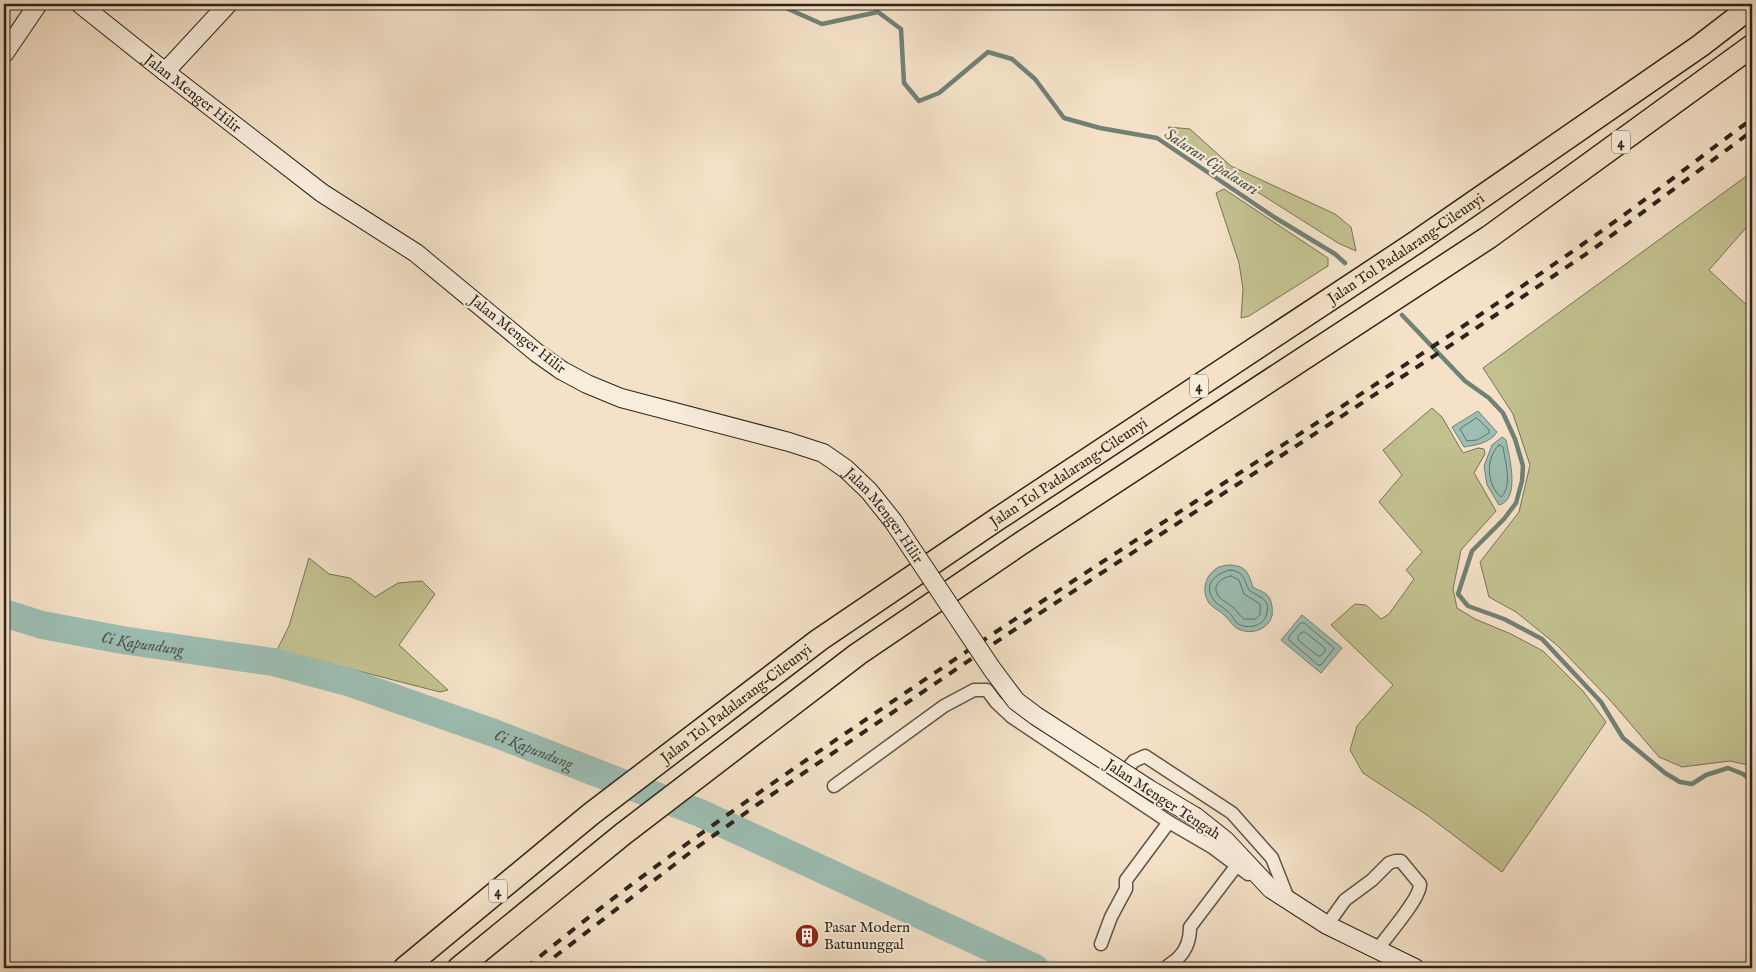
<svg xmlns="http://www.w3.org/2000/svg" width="1756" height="972" font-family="'IM FELL English',serif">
	<rect width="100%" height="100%" fill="#f4e1c7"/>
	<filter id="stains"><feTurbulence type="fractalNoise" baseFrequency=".004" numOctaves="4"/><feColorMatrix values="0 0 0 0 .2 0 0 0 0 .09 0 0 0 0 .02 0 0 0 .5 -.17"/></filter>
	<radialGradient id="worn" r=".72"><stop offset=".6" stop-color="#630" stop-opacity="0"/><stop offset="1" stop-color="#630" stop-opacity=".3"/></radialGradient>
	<!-- green -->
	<path fill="#c3c190" stroke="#787356" d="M 1168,127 L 1190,129 L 1231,166 L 1335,214 L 1351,227 L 1356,251 L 1338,243 L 1180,143 Z
		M 1752,172 L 1752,221 L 1709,270 L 1752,310 L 1752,766 L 1730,761 L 1682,767 L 1659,757 L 1610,700 L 1558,646 L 1516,612 L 1489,597 L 1480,562 L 1519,512 L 1530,465 L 1513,414 L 1483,368 Z
		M 1224,189 L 1328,258 L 1328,266 L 1249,316 L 1241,318 L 1243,289 L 1239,263 L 1216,193 Z
		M 1432,408 L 1442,417 L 1463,453 L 1478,448 L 1484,449 L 1485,454 L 1474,473 L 1496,511 L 1461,550 L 1453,589 L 1457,608 L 1475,619 L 1511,634 L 1543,651 L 1583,691 L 1606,722 L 1502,872 L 1427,815 L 1363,773 L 1350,750 L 1357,726 L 1393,685 L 1331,625 L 1355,604 L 1366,605 L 1381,619 L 1389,614 L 1414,579 L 1406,570 L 1422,552 L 1379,502 L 1402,475 L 1383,450 Z
		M 309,558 L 329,574 L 350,578 L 375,597 L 398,583 L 422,581 L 435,594 L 399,645 L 448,690 L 440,692 L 277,650 L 289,626 Z"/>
	<!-- water -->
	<path fill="#9cbeb3" stroke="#708176" d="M 1478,411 L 1497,432 C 1490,443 1476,445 1464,447 L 1452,427 Z
		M 1502,437 L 1506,440 C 1509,455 1521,500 1499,505 L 1487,485 L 1484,466 L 1492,445 Z
		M 1230,565 C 1247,566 1248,573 1253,587 C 1257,590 1260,590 1263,592 C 1272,596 1273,608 1272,616 C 1269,628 1253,635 1241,630 C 1233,628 1230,620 1224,615 C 1219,610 1213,608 1209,603 C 1201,591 1205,574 1219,567 C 1222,566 1227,565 1230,565 Z
		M 1302,615 L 1342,648 L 1321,673 L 1281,640 Z"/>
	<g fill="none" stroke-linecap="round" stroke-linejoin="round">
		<!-- shore -->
		<path stroke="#647267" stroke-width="1" d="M 1477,418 L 1489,430 L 1489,433 L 1477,440 L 1467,441 L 1460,429 Z
			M 1499,445 L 1503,447 C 1505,461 1513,486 1501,497 C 1487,486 1485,458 1499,445 Z
			M 1230,570 C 1244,571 1244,580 1249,590 C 1259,598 1272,598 1266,616 C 1263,627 1244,630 1236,622 C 1233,618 1231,613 1226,610 C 1222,606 1217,605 1214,600 C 1202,585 1216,573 1230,570 Z
			M 1231,576 L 1239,580 L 1244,594 L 1260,604 L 1260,615 L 1255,619 L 1244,619 C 1239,615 1236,609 1230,605 C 1227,602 1223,601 1220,598 C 1210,587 1220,578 1231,576 Z
			M 1301,623 L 1304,623 L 1334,648 L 1333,650 L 1321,665 L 1318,665 L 1289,640 L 1289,637 Z
			M 1302,632 L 1305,632 L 1325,648 L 1325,651 L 1321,656 L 1318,656 L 1298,640 L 1298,637 Z"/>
		<!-- stream -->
		<path stroke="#708176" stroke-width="4.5" d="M 777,4 L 822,24 L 878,12 L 901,29 L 904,83 L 919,101 L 939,93 L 988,52 L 1012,59 L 1035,79 L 1064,118 L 1100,128 L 1157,138 L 1274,217 L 1335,254 L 1345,263
			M 1402,315 L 1465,381 L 1489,398 L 1503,413 L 1515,439 L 1523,466 L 1522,481 L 1516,503 L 1504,519 L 1472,551 L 1458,594 L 1468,606 L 1504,619 L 1542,639 L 1601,702 L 1623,738 L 1665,773 L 1680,782 L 1692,784 L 1706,775 L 1728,768 L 1743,774 L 1752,781"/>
		<!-- river -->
		<path stroke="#9cbeb3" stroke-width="28" id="s1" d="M 4,613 L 42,625 L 122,640 L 273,662 L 351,683 L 494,733 L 700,813 L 1035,968"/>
		<!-- street casing -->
		<g stroke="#5f5446" stroke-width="15">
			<path id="street" d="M 1119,778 L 1134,761 L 1145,756 L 1232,813 L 1272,858 L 1289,901
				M 834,786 L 944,706 L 974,690 L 987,690 L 996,702 L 1012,717 L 1169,822 L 1212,847 L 1248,874
				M 1327,925 L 1345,900 L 1372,880 L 1389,863 L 1395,861 L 1401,861 L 1420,884 C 1421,898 1386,937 1377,950
				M 1101,944 L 1111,917 L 1126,889 L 1126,880 L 1169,822
				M 1166,968 C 1170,963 1175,962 1179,957 C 1187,949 1190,938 1190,927 L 1237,865"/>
		</g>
		<!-- secondary casing -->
		<g stroke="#2d251b" stroke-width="20">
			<g id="secondary">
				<path id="s2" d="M 80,4 L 154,63 L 322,193 L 416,253 L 537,353 L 561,370"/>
				<path d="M 4,54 L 38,4"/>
				<path d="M 165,72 L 228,4"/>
				<path d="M 1196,817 L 1225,840 L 1271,889 L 1327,925 L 1415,968"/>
			</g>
		</g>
		<!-- highway casing -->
		<g stroke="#2d251b" stroke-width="25">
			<g id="highway">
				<path id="s3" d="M 405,968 L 591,814 L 819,640 L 999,518 L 1415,243 L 1700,46 L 1752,6"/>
				<path d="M 459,968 L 623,834 L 858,654 L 1020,544 L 1489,237 L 1752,46"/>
			</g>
		</g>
		<!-- street -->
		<use href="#street" stroke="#f8ecdb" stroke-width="12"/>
		<!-- secondary -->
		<use href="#secondary" stroke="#f8ecdb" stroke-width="18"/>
		<!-- highway -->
		<use href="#highway" stroke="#f4e1c7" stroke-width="22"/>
		<!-- rail -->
		<path stroke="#2d251b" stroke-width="4" stroke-dasharray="9 9" stroke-linecap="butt" d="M 526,968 C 647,867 778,779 908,691 C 1131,539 1362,399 1583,244 C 1641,204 1696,160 1752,119
			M 540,968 L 696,848 L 761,802 L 1008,634 L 1460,339 L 1592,250 L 1752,131"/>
		<!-- secondary-bridge casing -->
		<g stroke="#2d251b" stroke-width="20" stroke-linecap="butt">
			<g id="secondary-bridge">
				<path id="s4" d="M 561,370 L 587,384 L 621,398 L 789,442 L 823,453 L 846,469 L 869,491 L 893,521 L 992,669 L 1016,701 L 1036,716 L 1149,789 L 1196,817"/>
			</g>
		</g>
		<!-- secondary-bridge -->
		<use href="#secondary-bridge" stroke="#f8ecdb" stroke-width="18"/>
	</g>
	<!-- icons -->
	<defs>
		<g id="building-disc" transform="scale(1.25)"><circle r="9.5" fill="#8f2418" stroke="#f8ecdb"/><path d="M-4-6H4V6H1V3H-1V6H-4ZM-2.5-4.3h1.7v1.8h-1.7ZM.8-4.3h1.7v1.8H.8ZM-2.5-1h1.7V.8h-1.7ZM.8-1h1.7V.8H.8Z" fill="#fff"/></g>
	</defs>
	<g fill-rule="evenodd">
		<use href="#building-disc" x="807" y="936"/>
	</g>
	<g text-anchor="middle" stroke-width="4" stroke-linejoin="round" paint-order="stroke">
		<!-- shield labels -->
		<g fill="#f8ecdb" stroke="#6a6155" stroke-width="1">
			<rect x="1612" y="130.5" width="18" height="23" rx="4"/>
			<rect x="1190" y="374.5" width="18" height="23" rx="4"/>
			<rect x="489" y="879.5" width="18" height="23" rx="4"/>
		</g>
		<g font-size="14" font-weight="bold" fill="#2d251b">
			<text x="1621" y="147">4</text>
			<text x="1199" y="391">4</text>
			<text x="498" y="896">4</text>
		</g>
		<!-- street labels -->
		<g font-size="15" fill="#2d251b" stroke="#f8ecdb">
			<text dy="5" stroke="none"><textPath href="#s2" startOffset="144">Jalan Menger Hilir</textPath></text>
			<text dy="5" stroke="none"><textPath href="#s3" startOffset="1234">Jalan Tol Padalarang–Cileunyi</textPath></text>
			<text transform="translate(518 334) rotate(38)" y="5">Jalan Menger Hilir</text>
			<text dy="5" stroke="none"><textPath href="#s3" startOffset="829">Jalan Tol Padalarang–Cileunyi</textPath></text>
			<text dy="5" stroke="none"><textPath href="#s4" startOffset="364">Jalan Menger Hilir</textPath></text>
			<text dy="5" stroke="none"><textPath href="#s3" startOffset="424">Jalan Tol Padalarang–Cileunyi</textPath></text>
			<text transform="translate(1163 799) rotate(33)" y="5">Jalan Menger Tengah</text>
		</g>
		<!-- poi labels -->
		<g font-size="15" fill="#2d251b" stroke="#f8ecdb" text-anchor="start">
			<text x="824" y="932">Pasar Modern<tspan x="824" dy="17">Batununggal</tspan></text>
		</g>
		<!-- water labels -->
		<g font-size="16" font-style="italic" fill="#4e5349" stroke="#f8ecdb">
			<text transform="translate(1212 161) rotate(33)" y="6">Saluran Cipalasari</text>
			<text dy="6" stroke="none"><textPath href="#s1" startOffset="142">Ci Kapundung</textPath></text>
			<text dy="6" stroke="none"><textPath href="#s1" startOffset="549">Ci Kapundung</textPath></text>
		</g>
	</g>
	<!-- margin -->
	<rect width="1756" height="972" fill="none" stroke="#f4e1c7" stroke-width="20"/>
	<rect x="5" y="5" width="1746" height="962" fill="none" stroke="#2d251b" stroke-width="2.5"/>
	<rect x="10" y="10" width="1736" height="952" fill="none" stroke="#2d251b"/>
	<rect width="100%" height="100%" filter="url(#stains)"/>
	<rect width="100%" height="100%" fill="url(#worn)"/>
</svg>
